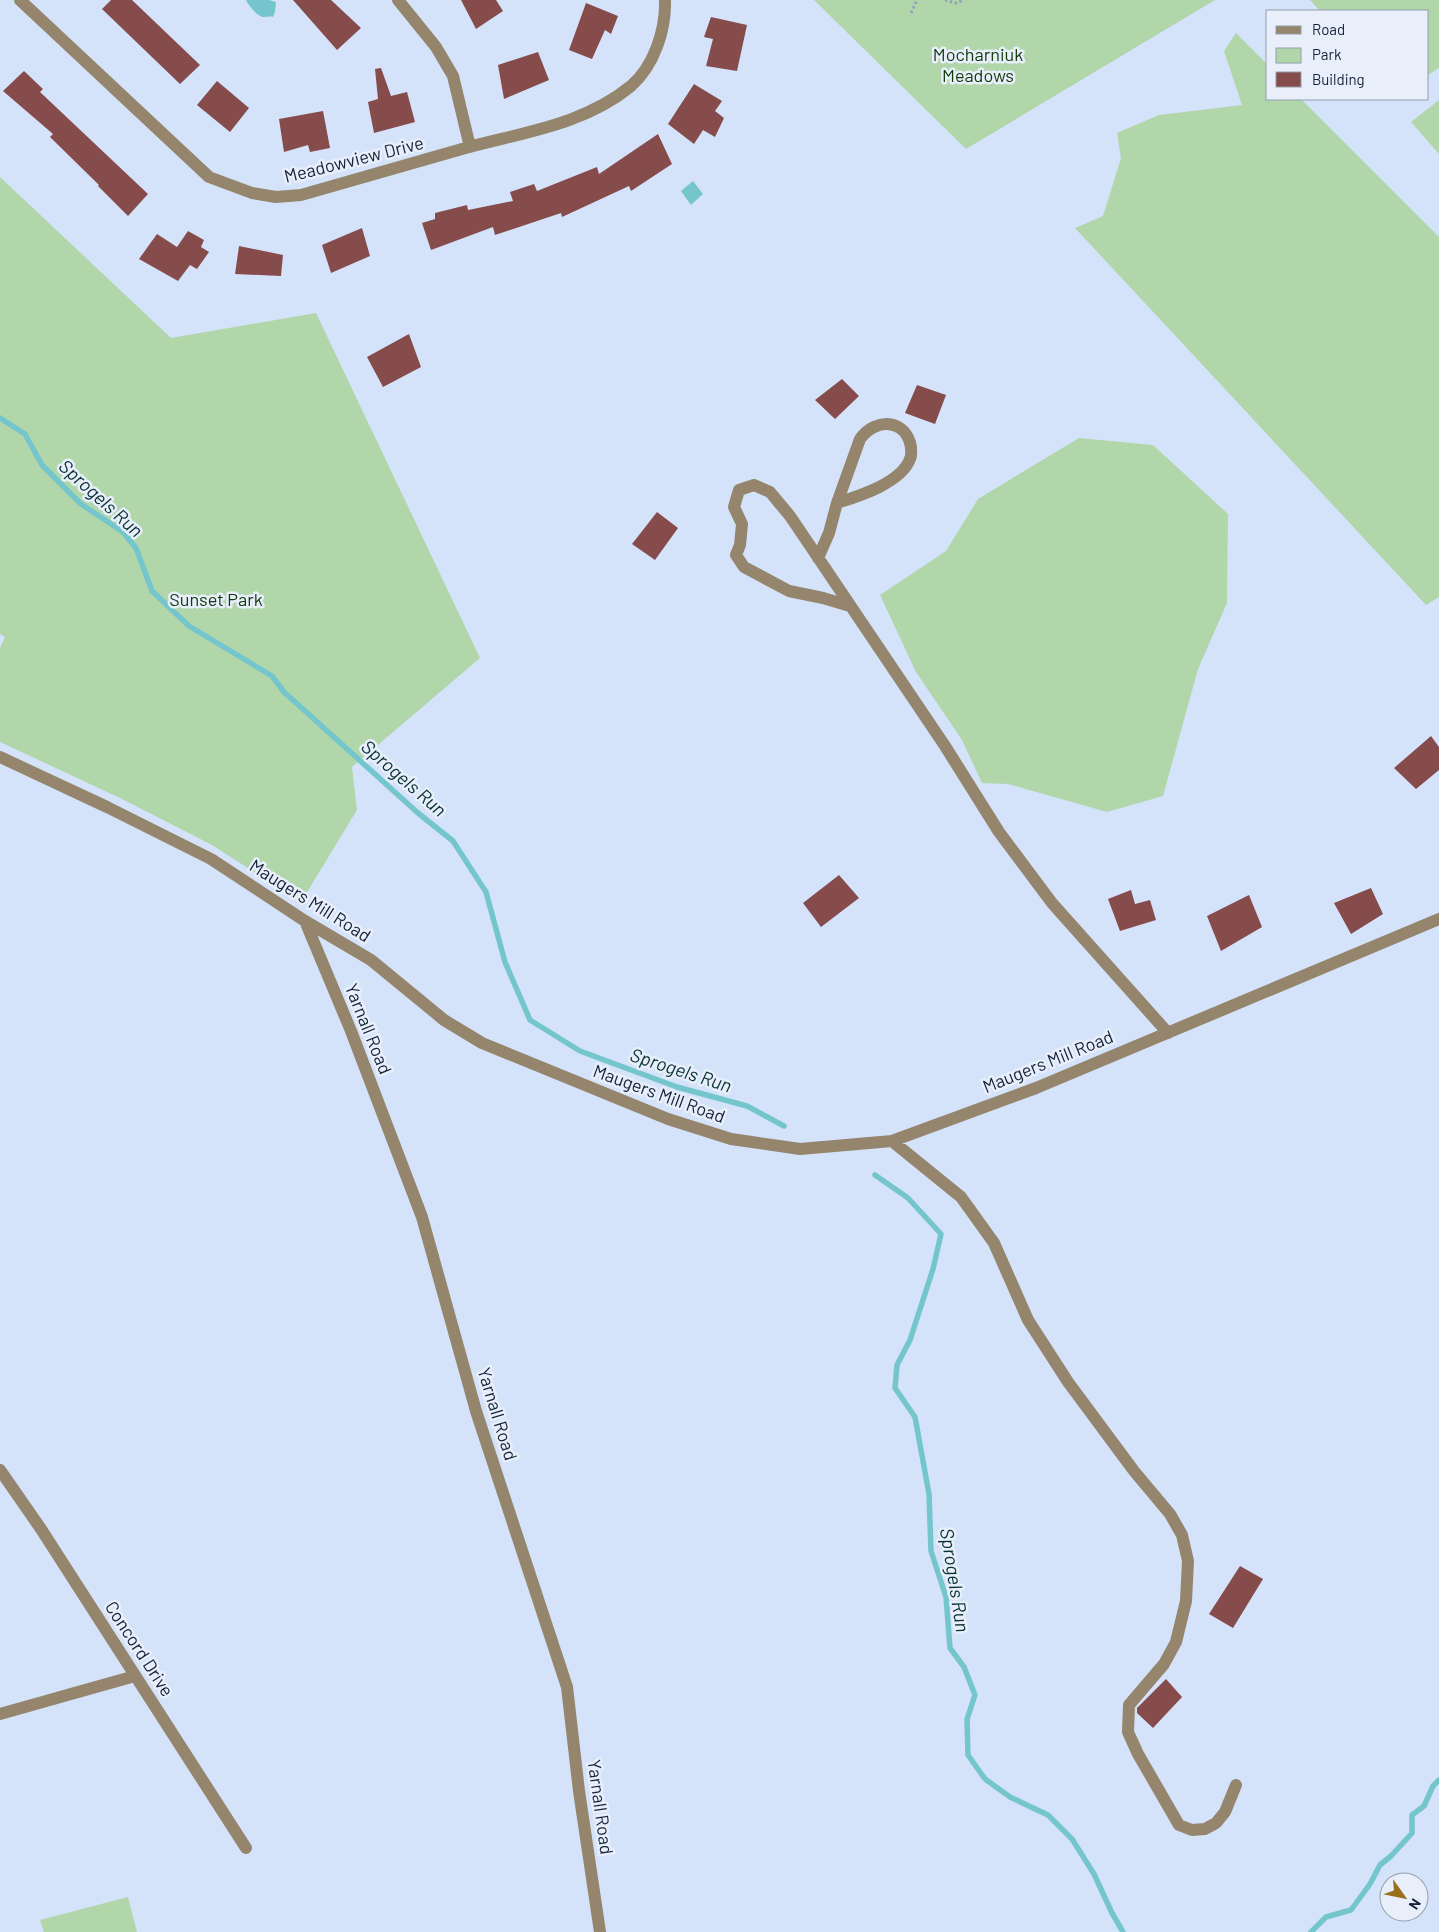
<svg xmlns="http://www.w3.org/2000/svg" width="1439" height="1932" font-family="Barlow,sans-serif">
	<rect width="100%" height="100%" fill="#d4e3fa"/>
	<!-- green -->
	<path fill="#b1d6aa" d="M 814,0 L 1215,0 L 966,149 Z
		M 1310,0 L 1439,0 L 1439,68 L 1428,75 L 1428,11 L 1320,11 Z
		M 1236,33 L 1268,65 L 1268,99 L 1301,99 L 1439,237 L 1439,597 L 1426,605 L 1075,228 L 1103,216 L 1121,158 L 1117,133 L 1159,115 L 1242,105 L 1224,51 Z
		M 1439,100 L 1439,154 L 1411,122 Z
		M 0,177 L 171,338 L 316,313 L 480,658 L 352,767 L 357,810 L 301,902 L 212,845 L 122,799 L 0,742 L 0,648 L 5,637 L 0,634 Z
		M 1079,438 L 1153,445 L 1228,514 L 1227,603 L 1198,669 L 1163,796 L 1107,812 L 1008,784 L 982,783 L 962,740 L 916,672 L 880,595 L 946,551 L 978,499 Z
		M 128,1897 L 137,1932 L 44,1932 L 40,1920 Z"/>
	<!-- water -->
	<path fill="#75c6cc" d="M 246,0 L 269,0 L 276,2 L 275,12 L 273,17 C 270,16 267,17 264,17 C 258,17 248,5 246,0 Z
		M 693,181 L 703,194 L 691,205 L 681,191 Z"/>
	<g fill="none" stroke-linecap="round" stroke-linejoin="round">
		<!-- stream -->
		<path stroke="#75c6cc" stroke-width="5.5" d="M 0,418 L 25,434 L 42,465 L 81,504 L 123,532 L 136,548 L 152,591 L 189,626 L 272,676 L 284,692 L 418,813 L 453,841 L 486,892 L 505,962 L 530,1020 L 580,1051 L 677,1087 L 747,1106 L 784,1126
			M 875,1175 L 908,1198 L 941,1234 L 933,1269 L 910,1340 L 897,1365 L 895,1388 L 915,1417 L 929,1494 L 931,1551 L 946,1597 L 950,1648 L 964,1667 L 975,1695 L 967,1719 L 968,1755 L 985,1779 L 1010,1797 L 1048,1815 L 1072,1839 L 1094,1874 L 1112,1913 L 1123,1932
			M 1311,1932 L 1326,1917 L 1351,1910 L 1370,1884 L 1380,1865 L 1391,1856 L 1412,1833 L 1412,1815 L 1424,1806 L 1433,1786 L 1439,1780"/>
	</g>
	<!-- building -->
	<path fill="#864b4b" d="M 111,0 L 132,0 L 200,65 L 180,84 L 102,9 Z
		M 293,0 L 331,0 L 361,28 L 337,50 Z
		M 461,0 L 496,0 L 503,11 L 476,29 Z
		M 586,3 L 618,16 L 611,34 L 605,30 L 592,59 L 569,50 Z
		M 711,17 L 747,25 L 737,71 L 706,66 L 713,39 L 704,37 Z
		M 538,52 L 549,80 L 504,99 L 498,65 Z
		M 381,68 L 391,96 L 407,92 L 415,122 L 374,133 L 368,102 L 378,99 L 375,69 Z
		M 24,71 L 43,89 L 40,92 L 148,194 L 128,216 L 98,186 L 99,185 L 50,137 L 53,134 L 3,91 Z
		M 217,81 L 249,108 L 230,132 L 197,105 Z
		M 694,84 L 722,101 L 715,111 L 724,118 L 715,137 L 703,130 L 694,144 L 668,124 Z
		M 323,111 L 330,148 L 310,152 L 308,145 L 284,152 L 279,119 Z
		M 658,134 L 672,164 L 631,191 L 629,186 L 562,217 L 561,213 L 495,235 L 493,227 L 431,250 L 422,223 L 435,219 L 435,213 L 467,205 L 468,210 L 513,201 L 510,192 L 534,184 L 537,191 L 597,167 L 599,174 Z
		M 362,228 L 370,256 L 331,273 L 322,245 Z
		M 188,231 L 204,240 L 201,247 L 209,252 L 197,269 L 190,265 L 178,281 L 139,259 L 157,234 L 177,247 Z
		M 239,246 L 283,255 L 281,276 L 235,274 Z
		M 409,334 L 421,367 L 383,387 L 367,357 Z
		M 842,379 L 859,396 L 835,419 L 815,400 Z
		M 917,385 L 946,395 L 935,424 L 905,413 Z
		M 657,512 L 678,528 L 655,560 L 632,544 Z
		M 1431,736 L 1439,747 L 1439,770 L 1416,789 L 1394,768 Z
		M 839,875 L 859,898 L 821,927 L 803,903 Z
		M 1371,888 L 1383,914 L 1351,934 L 1334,903 Z
		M 1131,890 L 1135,904 L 1150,900 L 1156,920 L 1120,931 L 1108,899 Z
		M 1249,895 L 1262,927 L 1221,951 L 1207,916 Z
		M 1240,1566 L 1263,1579 L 1233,1628 L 1209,1614 Z
		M 1166,1679 L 1182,1697 L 1153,1728 L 1137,1713 L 1137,1708 Z"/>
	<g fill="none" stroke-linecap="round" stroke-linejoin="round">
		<!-- path -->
		<path stroke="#96a4ba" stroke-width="3" stroke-dasharray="2.5 2.5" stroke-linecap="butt" d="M 945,0 L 956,3 L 964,0
			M 911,13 L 917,0"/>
		<!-- minor -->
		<path stroke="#94856c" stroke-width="12" d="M 20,0 L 209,177 L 252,193 L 276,197 L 301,195 C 357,179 413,163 469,147 C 525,132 585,124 631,86 C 654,66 666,30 665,0
			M 398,0 L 436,47 L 453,76 L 470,147
			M 818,558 L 829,533 L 837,503 L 860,439 C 876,417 906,419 911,447 C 911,451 912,455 910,459 C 901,483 859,496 837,503
			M 850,606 L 823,598 L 789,591 L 744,567 L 736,555 L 740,545 L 742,524 L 734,507 L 739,490 L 754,485 L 770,492 L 790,516 L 945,746 L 999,832 L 1052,903 L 1168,1033
			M 0,757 L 107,807 L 211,859 L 305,921 L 371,960 L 444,1020 L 482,1043 L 668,1119 L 731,1139 L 800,1149 L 892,1141 L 1036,1088 L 1439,919
			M 305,921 L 351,1031 L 422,1217 L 476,1411 L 567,1687 L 579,1791 L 600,1932
			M 892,1141 L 961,1197 L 994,1243 L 1028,1320 L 1068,1382 L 1134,1471 L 1170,1514 L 1182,1535 L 1188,1561 L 1186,1601 L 1176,1642 L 1164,1664 L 1129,1705 L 1128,1732 L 1138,1754 L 1179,1825 L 1192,1830 L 1205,1829 L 1216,1823 L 1225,1812 L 1236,1785
			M 0,1470 L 41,1529 L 246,1848
			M 0,1714 L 135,1676"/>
	</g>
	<g text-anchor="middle" stroke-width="5" stroke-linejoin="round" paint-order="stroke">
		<!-- park labels -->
		<g font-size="18" fill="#103908" stroke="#e8effb">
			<text x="978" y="61">Mocharniuk<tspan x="978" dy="21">Meadows</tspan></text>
			<text x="216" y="606">Sunset Park</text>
		</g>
		<!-- street labels -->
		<g font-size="18" fill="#162238" stroke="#e8effb">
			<text transform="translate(354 160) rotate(-14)" y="6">Meadowview Drive</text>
			<text transform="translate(310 901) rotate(32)" y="6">Maugers Mill Road</text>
			<text transform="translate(368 1029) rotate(68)" y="6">Yarnall Road</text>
			<text transform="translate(1048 1062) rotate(-22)" y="6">Maugers Mill Road</text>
			<text transform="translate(659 1094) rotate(20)" y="6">Maugers Mill Road</text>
			<text transform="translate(497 1414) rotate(73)" y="6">Yarnall Road</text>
			<text transform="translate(139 1649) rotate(57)" y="6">Concord Drive</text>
			<text transform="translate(600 1807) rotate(82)" y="6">Yarnall Road</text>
		</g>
		<!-- water labels -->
		<g font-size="19" font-style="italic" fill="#083234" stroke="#e8effb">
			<text transform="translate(101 498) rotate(42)" y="7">Sprogels Run</text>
			<text transform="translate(404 778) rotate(41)" y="7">Sprogels Run</text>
			<text transform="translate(681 1070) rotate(18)" y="7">Sprogels Run</text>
			<text transform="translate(955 1580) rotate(81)" y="7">Sprogels Run</text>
		</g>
	</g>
	<!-- legend -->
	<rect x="1266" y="10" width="162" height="90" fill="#e8effb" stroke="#949dad"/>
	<rect x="1276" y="26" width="25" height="8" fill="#94856c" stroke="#949dad"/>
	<text x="1312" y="35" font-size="15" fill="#162238">Road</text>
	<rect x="1276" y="48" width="25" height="15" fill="#b1d6aa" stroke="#949dad"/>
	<text x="1312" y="60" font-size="15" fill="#162238">Park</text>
	<rect x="1276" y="72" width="25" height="15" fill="#864b4b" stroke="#949dad"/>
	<text x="1312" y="85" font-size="15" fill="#162238">Building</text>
	<!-- north arrow -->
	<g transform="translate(1404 1897) rotate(123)"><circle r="24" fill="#e8effb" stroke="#949dad"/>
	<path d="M0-4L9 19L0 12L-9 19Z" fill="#99711d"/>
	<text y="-8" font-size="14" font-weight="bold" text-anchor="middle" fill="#162238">N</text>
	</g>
</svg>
